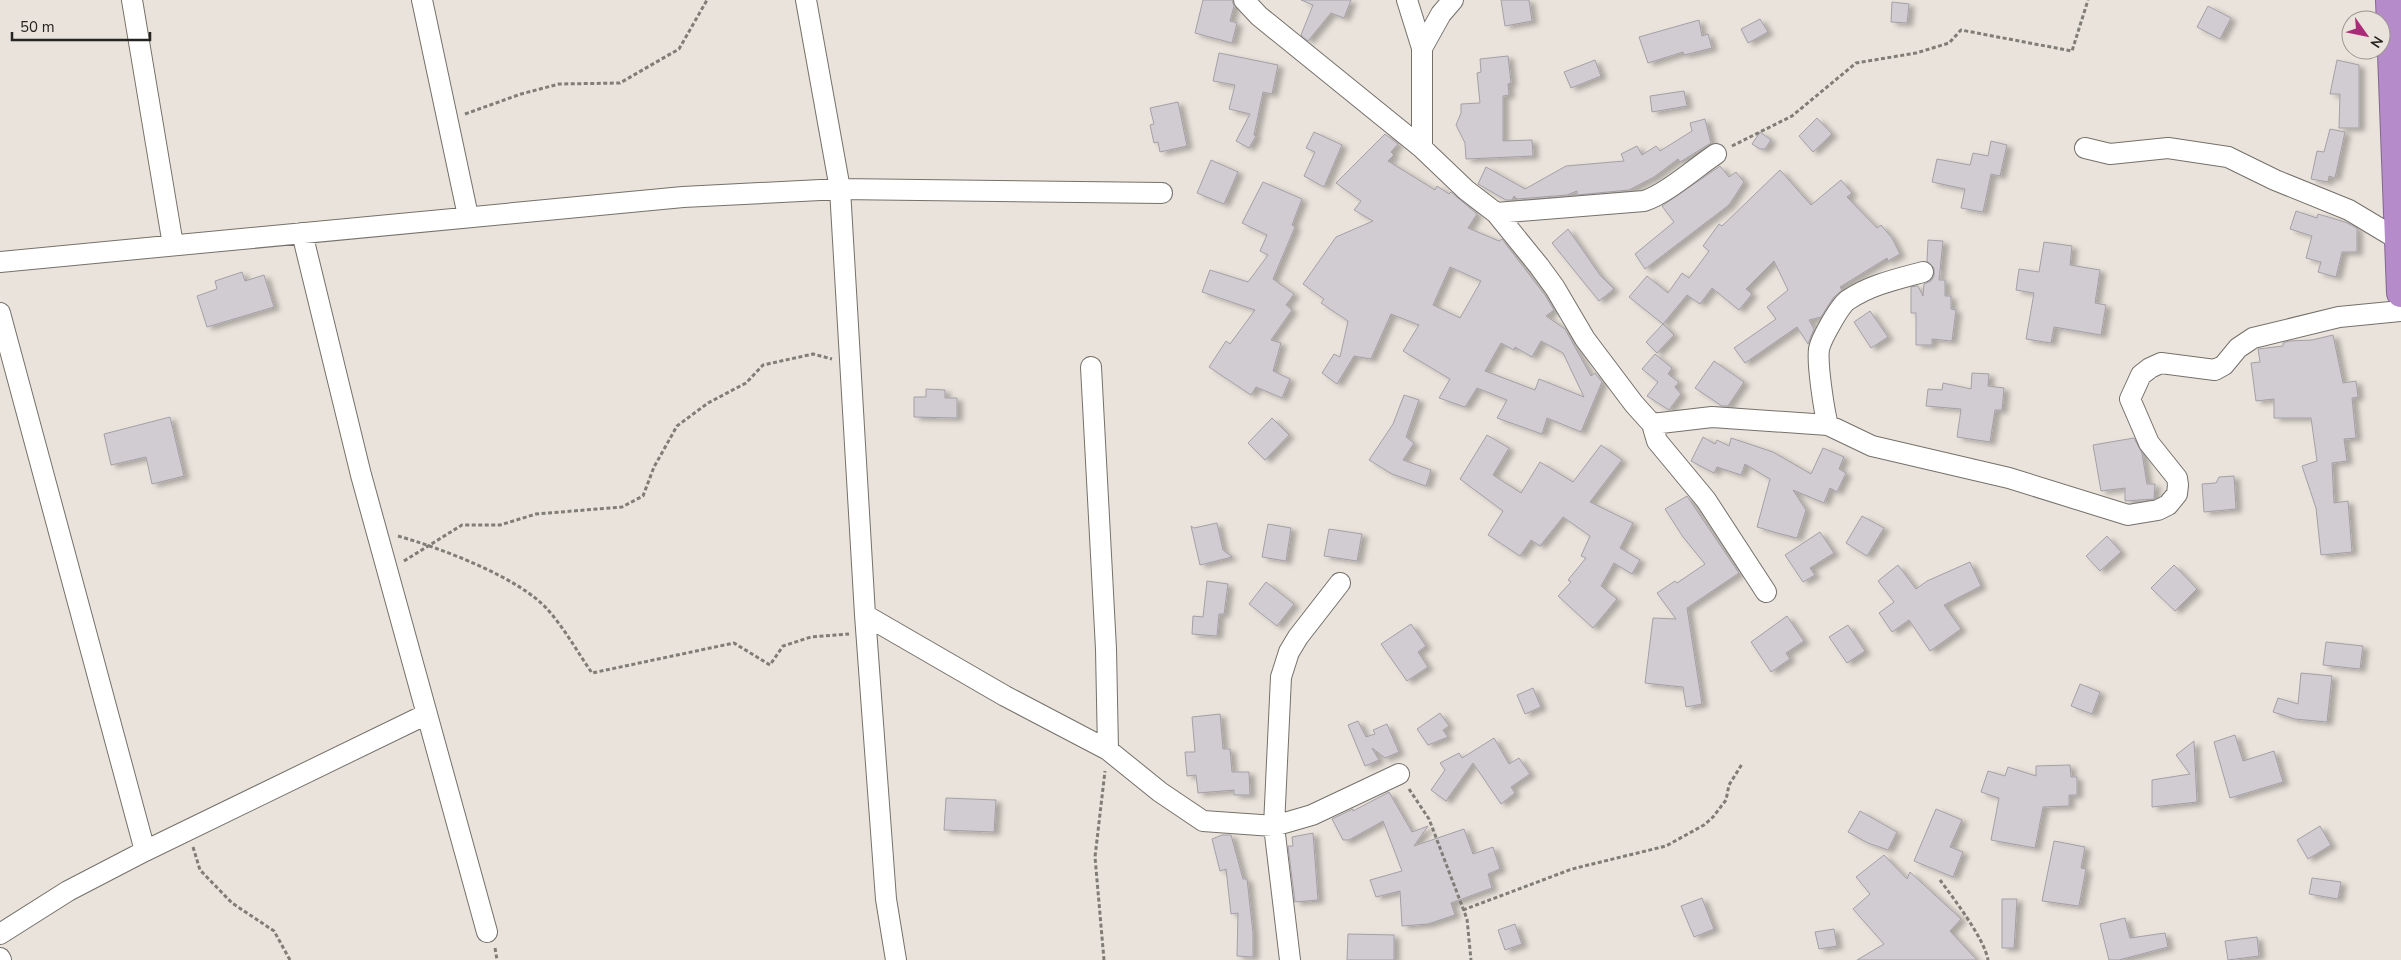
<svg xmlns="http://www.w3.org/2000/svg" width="2401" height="960" font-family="'Nunito Sans',sans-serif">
	<defs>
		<filter id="shadow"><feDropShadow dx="5.5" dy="3" stdDeviation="2.5" flood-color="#0004"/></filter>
	</defs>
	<rect width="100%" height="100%" fill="#e9e3db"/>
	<!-- building -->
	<path fill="#d1cbd2" stroke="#a59fa7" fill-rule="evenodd" filter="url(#shadow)" d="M 1203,0 L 1232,0 L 1234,6 L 1230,21 L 1237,23 L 1232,43 L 1195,33 Z
		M 1301,0 L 1351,0 L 1344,18 L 1331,13 L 1308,41 L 1301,35 L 1313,5 Z
		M 1501,0 L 1529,0 L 1532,21 L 1505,26 Z
		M 1892,2 L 1909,4 L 1907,23 L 1891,22 Z
		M 2208,6 L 2231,18 L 2220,39 L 2197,27 Z
		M 1760,19 L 1768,32 L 1748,43 L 1741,29 Z
		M 1699,20 L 1702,36 L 1708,34 L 1712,48 L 1684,55 L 1683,52 L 1648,63 L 1639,37 Z
		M 1219,53 L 1278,65 L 1272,94 L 1263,92 L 1254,135 L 1256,136 L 1249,148 L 1236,141 L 1250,114 L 1229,109 L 1235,85 L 1213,81 Z
		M 1508,56 L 1511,83 L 1508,84 L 1509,95 L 1503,96 L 1503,141 L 1532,140 L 1533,156 L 1466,159 L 1465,143 L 1456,125 L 1461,113 L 1461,104 L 1480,103 L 1477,73 L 1481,72 L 1480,59 Z
		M 1595,60 L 1601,76 L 1571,88 L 1564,72 Z
		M 2337,60 L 2359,65 L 2359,128 L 2339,128 L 2340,94 L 2330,94 Z
		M 1684,91 L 1687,106 L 1652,112 L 1650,96 Z
		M 1178,102 L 1187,146 L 1160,152 L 1158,142 L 1154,143 L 1150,125 L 1154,124 L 1150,108 Z
		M 1817,118 L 1832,134 L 1813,152 L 1799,136 Z
		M 1705,119 L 1711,143 L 1680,162 L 1678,159 L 1654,177 L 1629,190 L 1577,195 L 1577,191 L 1567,195 L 1517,199 L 1514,196 L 1512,200 L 1506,200 L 1478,184 L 1486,167 L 1525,189 L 1566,166 L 1624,161 L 1621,154 L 1637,146 L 1642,155 L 1656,146 L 1660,151 L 1692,131 L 1690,123 Z
		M 2330,129 L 2345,132 L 2335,178 L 2329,176 L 2328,182 L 2311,179 L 2317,151 L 2324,152 Z
		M 1314,132 L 1342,145 L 1324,187 L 1304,176 L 1315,152 L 1306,148 Z
		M 1760,132 L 1771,140 L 1765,149 L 1760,149 L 1752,144 Z
		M 1385,134 L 1398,144 L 1391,152 L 1394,155 L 1388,161 L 1435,190 L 1437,186 L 1449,194 L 1451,192 L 1477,214 L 1468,228 L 1499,241 L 1502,239 L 1545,295 L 1554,310 L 1546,316 L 1565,329 L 1591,376 L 1595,373 L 1602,382 L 1581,432 L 1547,418 L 1542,434 L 1497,418 L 1507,400 L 1477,388 L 1465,407 L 1439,398 L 1450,379 L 1403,351 L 1419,325 L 1391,314 L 1371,359 L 1354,356 L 1337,384 L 1322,373 L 1334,354 L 1340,357 L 1348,321 L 1321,303 L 1324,299 L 1303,284 L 1336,237 L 1373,221 L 1354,210 L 1361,201 L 1336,183 ZM 1450,267 L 1481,281 L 1460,318 L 1433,305 ZM 1541,341 L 1563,353 L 1584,397 L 1539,379 L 1535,390 L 1485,371 L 1501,343 L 1514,350 L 1515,347 L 1532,357 Z
		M 1991,141 L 2007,145 L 2000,176 L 1991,174 L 1983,212 L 1961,208 L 1965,189 L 1932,182 L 1937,159 L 1970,165 L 1973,153 L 1988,156 Z
		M 1211,160 L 1238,172 L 1224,204 L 1197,193 Z
		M 1720,166 L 1729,177 L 1736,172 L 1744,182 L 1729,205 L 1645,269 L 1635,254 L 1674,222 L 1662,206 Z
		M 1780,170 L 1811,205 L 1841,180 L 1852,193 L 1847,197 L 1877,228 L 1881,225 L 1892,238 L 1900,254 L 1888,261 L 1887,258 L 1840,287 L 1842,290 L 1833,298 L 1821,317 L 1809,320 L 1814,329 L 1808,344 L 1797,327 L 1745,363 L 1734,348 L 1776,319 L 1767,307 L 1788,290 L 1774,261 L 1746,289 L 1752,294 L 1739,310 L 1712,288 L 1700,304 L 1687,295 L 1663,324 L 1629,297 L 1647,276 L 1668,293 L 1682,273 L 1689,278 L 1709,251 L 1703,246 L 1719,224 L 1722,226 Z
		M 1263,182 L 1302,199 L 1292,225 L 1295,227 L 1273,279 L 1294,294 L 1286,305 L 1292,310 L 1271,340 L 1281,343 L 1273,371 L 1290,379 L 1282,398 L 1256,387 L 1251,395 L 1209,367 L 1226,341 L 1230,344 L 1255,310 L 1202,292 L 1210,270 L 1248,282 L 1268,255 L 1260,251 L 1267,235 L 1242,223 Z
		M 2296,211 L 2317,218 L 2318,214 L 2345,222 L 2357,228 L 2357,252 L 2342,252 L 2336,277 L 2318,272 L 2321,262 L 2306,258 L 2312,236 L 2290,229 Z
		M 1568,229 L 1600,275 L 1614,289 L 1599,301 L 1552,243 Z
		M 1928,240 L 1943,241 L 1939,280 L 1945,280 L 1945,296 L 1951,296 L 1951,309 L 1956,310 L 1952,341 L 1932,339 L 1932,345 L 1916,345 L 1916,313 L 1911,313 L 1911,287 L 1918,286 L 1923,296 L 1924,284 L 1931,281 L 1934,276 L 1934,268 L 1927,261 Z
		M 2044,242 L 2072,246 L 2070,265 L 2100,270 L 2095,303 L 2106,305 L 2101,335 L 2054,327 L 2051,343 L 2026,339 L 2034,293 L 2016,290 L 2019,269 L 2039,272 Z
		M 242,272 L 245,281 L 264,275 L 274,307 L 207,327 L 197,296 L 217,289 L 215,281 Z
		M 1870,311 L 1888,337 L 1871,348 L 1854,322 Z
		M 1663,324 L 1674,335 L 1657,353 L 1646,342 Z
		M 2333,335 L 2343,383 L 2356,381 L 2358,397 L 2352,398 L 2356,438 L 2344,439 L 2347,461 L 2332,463 L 2334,503 L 2348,501 L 2352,552 L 2321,555 L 2316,508 L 2302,466 L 2317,461 L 2311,418 L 2274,418 L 2274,399 L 2256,401 L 2251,363 L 2260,362 L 2258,349 L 2283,346 L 2283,343 L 2289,341 L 2312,340 Z
		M 1655,354 L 1672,368 L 1668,374 L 1679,382 L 1675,387 L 1681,394 L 1669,410 L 1647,396 L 1658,382 L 1642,369 Z
		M 1714,361 L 1744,382 L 1728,406 L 1722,406 L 1695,388 Z
		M 1972,373 L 1989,374 L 1988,386 L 2004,388 L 2002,410 L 1995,410 L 1990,442 L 1957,437 L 1961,409 L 1926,406 L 1928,389 L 1942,390 L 1943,383 L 1971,389 Z
		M 926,389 L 945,390 L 945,398 L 957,398 L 957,418 L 914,417 L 914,397 L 926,397 Z
		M 1404,395 L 1419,400 L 1406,437 L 1414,443 L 1403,460 L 1431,470 L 1426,486 L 1392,474 L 1369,460 L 1393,424 Z
		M 170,417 L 184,476 L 152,484 L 146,457 L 111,465 L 104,434 Z
		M 1272,418 L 1289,435 L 1265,460 L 1248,443 Z
		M 1487,435 L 1509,448 L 1493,475 L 1521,493 L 1540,462 L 1573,482 L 1601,445 L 1622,460 L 1590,502 L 1633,523 L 1620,548 L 1640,560 L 1632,574 L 1614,563 L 1601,586 L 1617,599 L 1593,628 L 1558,596 L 1571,582 L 1568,580 L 1586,558 L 1581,556 L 1590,536 L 1563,517 L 1540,546 L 1531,540 L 1520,556 L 1488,535 L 1503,511 L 1460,479 Z
		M 1703,437 L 1715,444 L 1717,440 L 1729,446 L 1731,438 L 1773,452 L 1811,474 L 1823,448 L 1844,457 L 1839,469 L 1846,473 L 1837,492 L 1830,488 L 1824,503 L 1793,490 L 1806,510 L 1797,538 L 1781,534 L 1757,527 L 1770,479 L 1745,464 L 1741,475 L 1717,467 L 1714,473 L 1691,461 Z
		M 2134,438 L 2142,453 L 2147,484 L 2155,484 L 2154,499 L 2125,501 L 2125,488 L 2101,491 L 2093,445 Z
		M 2234,476 L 2236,509 L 2204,512 L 2202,484 L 2216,483 L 2219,477 Z
		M 1687,496 L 1739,573 L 1687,608 L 1702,704 L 1686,707 L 1683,687 L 1645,683 L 1653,618 L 1676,619 L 1657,593 L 1675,581 L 1677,583 L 1705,564 L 1683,537 L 1665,509 Z
		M 1862,516 L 1884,528 L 1867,556 L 1846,543 Z
		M 1217,523 L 1223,550 L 1232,557 L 1200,565 L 1191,526 L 1194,528 Z
		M 1268,524 L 1291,528 L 1286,561 L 1262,557 Z
		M 1329,529 L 1362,534 L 1357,561 L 1324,556 Z
		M 1820,532 L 1834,553 L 1810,568 L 1815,575 L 1803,582 L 1785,555 Z
		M 2107,536 L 2121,552 L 2100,571 L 2086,556 Z
		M 1970,562 L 1981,586 L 1944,605 L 1961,629 L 1930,651 L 1909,620 L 1892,632 L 1879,613 L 1894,602 L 1878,581 L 1898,565 L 1916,589 L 1927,581 Z
		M 2174,565 L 2197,589 L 2175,611 L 2151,588 Z
		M 1207,581 L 1228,584 L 1224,614 L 1219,614 L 1217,636 L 1192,634 L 1193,616 L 1203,617 Z
		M 1266,582 L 1294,604 L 1277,626 L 1249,604 Z
		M 1787,616 L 1804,641 L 1786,653 L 1790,659 L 1771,672 L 1751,642 Z
		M 1411,624 L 1426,646 L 1418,652 L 1428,667 L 1407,681 L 1381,644 Z
		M 1848,625 L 1865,651 L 1847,663 L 1829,637 Z
		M 2326,642 L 2363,646 L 2360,669 L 2323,665 Z
		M 2301,673 L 2332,676 L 2327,722 L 2295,719 L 2273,712 L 2278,698 L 2298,704 Z
		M 2080,684 L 2100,692 L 2092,714 L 2071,706 Z
		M 1533,688 L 1541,707 L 1525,714 L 1517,695 Z
		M 1440,713 L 1449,726 L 1443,730 L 1448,737 L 1428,745 L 1417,729 Z
		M 1220,714 L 1223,749 L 1230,749 L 1232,772 L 1249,772 L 1250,795 L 1234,795 L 1234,790 L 1198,793 L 1196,775 L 1187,776 L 1185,752 L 1195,752 L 1192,717 Z
		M 1358,721 L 1366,737 L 1375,734 L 1373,730 L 1387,724 L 1399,752 L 1385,758 L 1372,748 L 1379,760 L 1365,766 L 1348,725 Z
		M 2235,735 L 2243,761 L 2274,751 L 2283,782 L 2230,798 L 2214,742 Z
		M 1494,738 L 1509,764 L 1519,758 L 1530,774 L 1511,787 L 1515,793 L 1501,804 L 1473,763 L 1446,801 L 1431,790 L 1445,770 L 1440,763 L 1459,753 L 1462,758 Z
		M 2194,741 L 2197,802 L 2152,807 L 2152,780 L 2190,774 L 2176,755 Z
		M 2070,765 L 2071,777 L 2077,777 L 2077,795 L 2069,795 L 2069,806 L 2043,807 L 2035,848 L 1991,840 L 1999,798 L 1981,792 L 1988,771 L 2005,776 L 2008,767 L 2036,776 L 2036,766 Z
		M 1389,792 L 1412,832 L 1428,826 L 1414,846 L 1464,829 L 1473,854 L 1493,847 L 1500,869 L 1488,874 L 1492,888 L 1451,903 L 1455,915 L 1428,924 L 1402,926 L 1400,891 L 1376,897 L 1370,880 L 1402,871 L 1383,821 L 1349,840 L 1343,840 L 1332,819 L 1353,809 L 1353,811 Z
		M 946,798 L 996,800 L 994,832 L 944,830 Z
		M 1936,809 L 1962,820 L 1950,847 L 1963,852 L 1953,877 L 1914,861 Z
		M 1860,811 L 1897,832 L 1888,850 L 1868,843 L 1848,832 Z
		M 2320,826 L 2331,845 L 2308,859 L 2297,840 Z
		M 1313,833 L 1318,900 L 1295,902 L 1288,846 L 1293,846 L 1292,837 Z
		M 1222,835 L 1231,835 L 1243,879 L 1247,879 L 1253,933 L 1253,957 L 1237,956 L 1238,913 L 1231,914 L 1226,869 L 1220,871 L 1212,839 Z
		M 2054,841 L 2085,847 L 2081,868 L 2086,869 L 2079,906 L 2042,901 Z
		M 1884,855 L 1907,879 L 1910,872 L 1961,919 L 1950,931 L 1977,960 L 1857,960 L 1884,944 L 1853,909 L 1870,894 L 1856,877 Z
		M 2312,878 L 2341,882 L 2338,899 L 2309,894 Z
		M 1702,898 L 1714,929 L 1694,937 L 1681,906 Z
		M 2002,899 L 2017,899 L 2014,948 L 2002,948 Z
		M 2125,918 L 2130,938 L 2165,933 L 2168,947 L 2119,960 L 2109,960 L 2100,924 Z
		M 1515,924 L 1522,944 L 1505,950 L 1498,930 Z
		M 1834,929 L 1837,946 L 1819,949 L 1815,932 Z
		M 1348,934 L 1394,935 L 1394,960 L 1347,960 Z
		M 2257,937 L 2259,956 L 2228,960 L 2225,941 Z"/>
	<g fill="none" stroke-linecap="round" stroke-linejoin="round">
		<!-- minor casing -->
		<g stroke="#75706a" stroke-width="22">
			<path id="minor" d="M 132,0 L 173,245
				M 422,0 L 468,216
				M 806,0 L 840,189 L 865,615 L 886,899 L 896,960
				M 1244,0 L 1259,16 L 1422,148 L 1466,190 L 1496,213 L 1539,266 L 1555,288 L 1585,339 L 1634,404 L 1652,424 L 1657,441 L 1706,500 L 1766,592
				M 1407,0 L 1422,48 L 1422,148
				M 1422,48 L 1441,14 L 1453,0
				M 2085,148 L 2110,154 L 2168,148 L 2228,157 L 2275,180 L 2349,210 L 2399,240
				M 1496,213 L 1644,201 C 1666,194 1695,168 1716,154
				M 302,233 L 361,475 L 487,932
				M 0,262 L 683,197 L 840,189 L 1162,193
				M 0,313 L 145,851
				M 1091,367 L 1106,649 L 1108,750
				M 1652,424 L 1712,417 L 1828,425 L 1872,446 L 2009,478 L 2128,515 L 2158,510 L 2168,505 L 2177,494 L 2178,485 L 2177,478 L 2149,443 L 2130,399 L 2141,375 L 2150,368 L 2161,363 L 2215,370 L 2224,365 L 2238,348 L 2253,338 L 2339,317 L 2401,311
				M 1828,425 C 1824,411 1817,364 1819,349 C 1821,339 1840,305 1848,300 C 1870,285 1897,279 1923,272
				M 865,615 L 1005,696 L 1108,750 L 1160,792 L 1203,821 L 1274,826 L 1312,815 L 1399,774
				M 0,934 L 68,891 L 145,851 L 427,714
				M 0,958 L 1,960
				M 1290,960 L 1274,826 L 1281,677 L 1289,652 L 1298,637 L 1340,583"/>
		</g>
		<!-- highway casing -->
		<g stroke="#83678f" stroke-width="30">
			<path id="highway" d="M 2390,0 L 2401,293"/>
		</g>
		<!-- path -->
		<path stroke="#807d77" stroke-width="3" stroke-dasharray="4 2.5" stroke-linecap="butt" d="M 465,114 L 521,94 L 559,84 L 620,83 L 679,49 L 707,0
			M 1732,146 L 1792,116 L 1856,63 L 1916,53 L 1949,43 L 1961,30 L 2072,51 L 2088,0
			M 398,536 C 440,548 519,577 548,610 C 565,629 578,653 592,673 L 734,643 L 770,665 L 783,646 L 811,637 L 849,634
			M 404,561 L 462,525 L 500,525 L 536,514 L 622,507 L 643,496 L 654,467 L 677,426 L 708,403 L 746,383 L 763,365 L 813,354 L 832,359
			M 1409,789 L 1429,819 L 1467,919 L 1471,960
			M 193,847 L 200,870 L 232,903 L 274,931 L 290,960
			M 1940,880 C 1954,899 1984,938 1988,960
			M 1463,910 L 1572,869 L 1666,846 L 1704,825 L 1713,817 L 1726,800 L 1729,785 L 1742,764
			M 495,948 L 497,960
			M 1104,960 L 1095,857 L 1105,771"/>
		<!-- minor -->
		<use href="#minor" stroke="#fff" stroke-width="20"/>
		<!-- highway -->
		<use href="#highway" stroke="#b58bca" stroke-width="28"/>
	</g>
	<!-- north arrow -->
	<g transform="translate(2366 35) rotate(123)"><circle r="24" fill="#e9e3db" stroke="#9b9791"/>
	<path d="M0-4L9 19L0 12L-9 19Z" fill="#ac2b78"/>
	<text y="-8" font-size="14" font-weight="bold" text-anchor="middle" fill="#262421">N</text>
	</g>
	<!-- scale -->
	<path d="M12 32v8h138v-8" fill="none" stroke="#262421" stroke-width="2.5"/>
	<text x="20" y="32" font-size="15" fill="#262421" stroke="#e9e3db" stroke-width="4" paint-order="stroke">50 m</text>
</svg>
